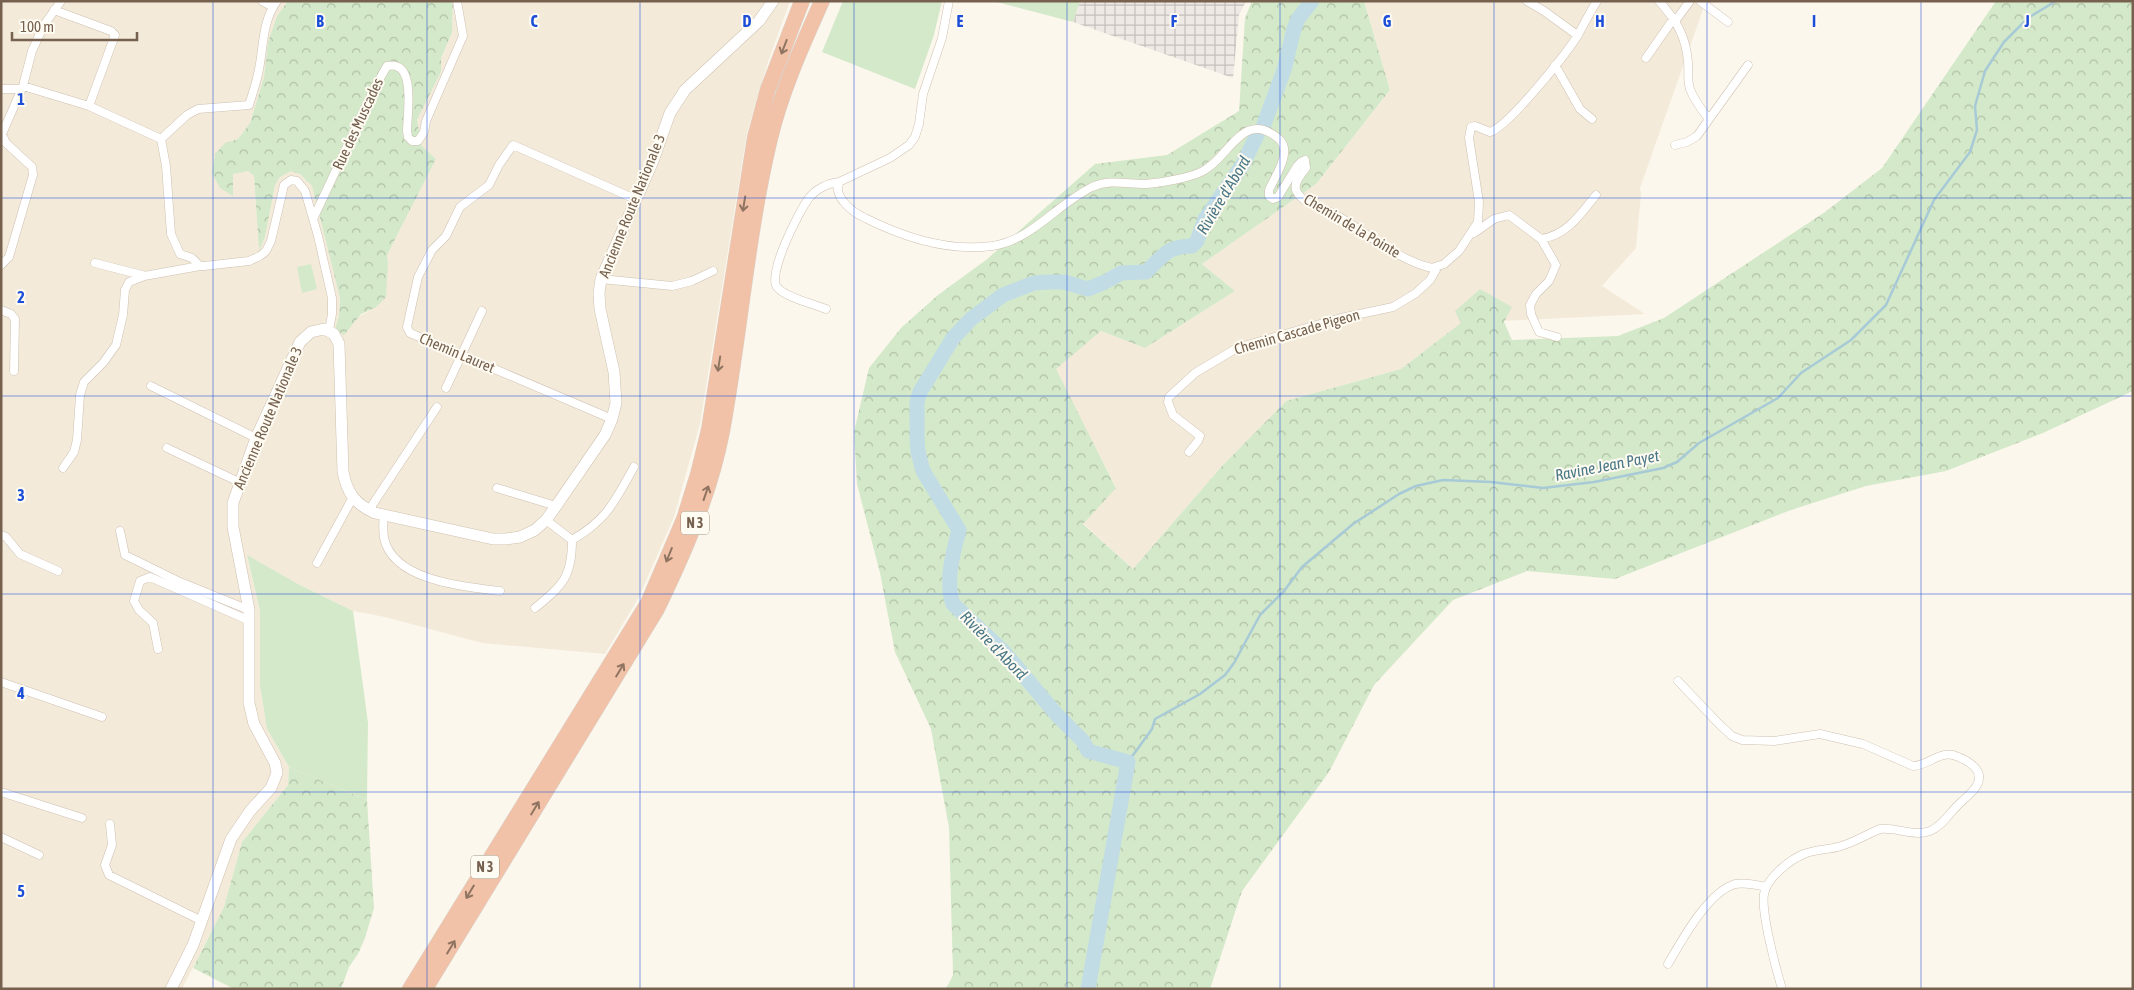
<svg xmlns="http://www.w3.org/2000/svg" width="2134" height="990" font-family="'Asap Condensed',sans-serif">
	<defs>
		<pattern id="industrial-grid" width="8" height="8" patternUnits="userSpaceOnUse" patternTransform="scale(1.25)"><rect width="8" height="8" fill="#eee9e4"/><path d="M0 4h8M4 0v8" fill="none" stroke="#c5c0bb"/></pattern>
		<pattern id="forest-crowns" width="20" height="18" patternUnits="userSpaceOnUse" patternTransform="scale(1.25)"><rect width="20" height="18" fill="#d4e9ca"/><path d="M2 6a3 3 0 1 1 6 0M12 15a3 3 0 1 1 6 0" fill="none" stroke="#b1c0a6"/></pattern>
	</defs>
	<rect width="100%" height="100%" fill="#fcf7ec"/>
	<!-- residential -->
	<path fill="#f3eada" d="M 1,1 L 288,1 L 277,16 L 268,42 L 264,77 L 250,123 L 238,139 L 225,143 L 233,195 L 233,174 L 248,171 L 254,176 L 259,250 L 265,237 L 275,185 L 280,177 L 291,170 L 300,174 L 312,186 L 340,298 L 339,316 L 335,329 L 375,308 L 388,263 L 387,255 L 436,159 L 422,146 L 417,120 L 441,72 L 441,58 L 452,33 L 453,1 L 790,1 L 768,62 L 747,133 L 700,424 L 674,517 L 639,597 L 605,654 L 482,643 L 385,617 L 353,611 L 298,584 L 247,556 L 260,611 L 260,686 L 267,729 L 289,767 L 288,785 L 242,842 L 224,907 L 182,989 L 1,989 Z
		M 1364,1 L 1706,1 L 1640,188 L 1641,194 L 1636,248 L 1602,286 L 1645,314 L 1462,323 L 1401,369 L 1286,401 L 1222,466 L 1133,569 L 1083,523 L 1116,487 L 1055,369 L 1101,331 L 1145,348 L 1235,291 L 1202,264 L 1316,184 L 1390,90 Z"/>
	<!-- industrial -->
	<path fill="url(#industrial-grid)" d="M 1080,1 L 1246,1 L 1239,15 L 1233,78 L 1073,22 Z"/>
	<!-- grass -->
	<path fill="#d4e9ca" d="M 843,1 L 942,1 L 934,35 L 915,89 L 822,52 Z
		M 993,1 L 1080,1 L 1073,22 Z
		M 311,264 L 317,289 L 302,293 L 297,267 Z
		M 247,555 L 298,584 L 353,611 L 368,723 L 367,800 L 289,767 L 267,729 L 260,686 L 260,611 Z"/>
	<!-- forest -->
	<path fill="url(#forest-crowns)" d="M 288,1 L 453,1 L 452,33 L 441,58 L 441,72 L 417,120 L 422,146 L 436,159 L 387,255 L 388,263 L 386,297 L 375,308 L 361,314 L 344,335 L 335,329 L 339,316 L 340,298 L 312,186 L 300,174 L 291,171 L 280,177 L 275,185 L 265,237 L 259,251 L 254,176 L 248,171 L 233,174 L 233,196 L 220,188 L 212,173 L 215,154 L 225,143 L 238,139 L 250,123 L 264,77 L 268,42 L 277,16 Z
		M 1252,1 L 1364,1 L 1390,90 L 1316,184 L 1202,264 L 1235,291 L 1145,348 L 1101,331 L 1056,369 L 1116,488 L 1083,524 L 1133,569 L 1222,466 L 1286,401 L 1401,369 L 1461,323 L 1455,311 L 1480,289 L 1512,307 L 1504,322 L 1512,340 L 1618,336 L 1664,318 L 1825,212 L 1882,168 L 1996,1 L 2133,1 L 2133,391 L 2043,433 L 1946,471 L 1866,486 L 1791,510 L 1615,579 L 1527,571 L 1453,600 L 1374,685 L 1329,772 L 1242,891 L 1210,989 L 946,989 L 953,975 L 949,828 L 931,729 L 895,652 L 880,573 L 857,484 L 854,432 L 869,368 L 901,328 L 938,295 L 986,260 L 1095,164 L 1167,155 L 1239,111 L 1245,18 Z
		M 289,767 L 367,800 L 374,908 L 365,938 L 358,954 L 349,967 L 341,989 L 234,989 L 193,968 L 224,907 L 242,842 L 288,785 Z"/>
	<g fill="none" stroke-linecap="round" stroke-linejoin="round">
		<!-- stream -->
		<path stroke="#a7cad6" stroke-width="2.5" d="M 1128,762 L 1152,729 L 1155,719 L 1200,694 L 1225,675 L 1234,663 L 1260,615 L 1284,591 L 1302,567 L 1353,524 L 1399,494 L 1416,486 L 1443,480 L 1491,482 L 1543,488 L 1594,482 L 1663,468 L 1677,462 L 1699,443 L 1778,398 L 1801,373 L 1851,340 L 1886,305 L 1934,200 L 1970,152 L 1977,130 L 1975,106 L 1985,71 L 2004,42 L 2028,18 L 2056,1"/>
		<!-- river -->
		<path stroke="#c1dce5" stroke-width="15" d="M 1264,124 L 1284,70 L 1294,29 L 1298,19 L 1312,1
			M 1088,989 L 1128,762 L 1088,751 L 1083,741 L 1057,715 L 1004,652 L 953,604 C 945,581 953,553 959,530 L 923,471 L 918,452 L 917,437 L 917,402 L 920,392 L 953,338 L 971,319 L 1003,295 L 1034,283 L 1049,282 L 1064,282 L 1088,289 L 1105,282 L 1121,273 L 1146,272 C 1165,255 1165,247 1192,246 L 1197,241 L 1205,219 L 1243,164 L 1257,135"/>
		<!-- street casing -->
		<g stroke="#cec0b1" stroke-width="9">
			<path id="street" d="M 262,1 L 273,7
				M 949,1 L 942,38 L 923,94 L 919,124 L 915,137 L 909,145 L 890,158 L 839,182 C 833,197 852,212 865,218 C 903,237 948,252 992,246 C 1032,240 1057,204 1092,187 C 1110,179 1126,184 1145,184 C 1160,183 1190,178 1203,171 C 1230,157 1243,108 1279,139 C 1293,152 1275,176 1269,190 L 1269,196 L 1273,199 L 1278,197 L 1297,166 L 1301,162 L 1305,160 L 1306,168 C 1301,174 1292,184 1297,192 C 1303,204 1323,208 1334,214 C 1366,231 1396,260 1432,268 L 1444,264 L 1459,251 L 1478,222 L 1479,202 L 1469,138 L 1471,127 L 1475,126 L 1490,132 C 1509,126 1566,54 1578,35 C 1584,24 1590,12 1597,1
				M 1527,1 L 1544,11 L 1577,35
				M 1659,1 C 1676,20 1686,36 1688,62 C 1689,70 1687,81 1690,89 C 1694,100 1701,109 1708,118
				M 1700,1 L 1728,22
				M 54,10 L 111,31 L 115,35 L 89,106
				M 1676,20 L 1690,1
				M 1646,58 L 1674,18
				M 1555,65 L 1580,109 L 1592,119
				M 23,86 L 89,106 L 161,139
				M 1,89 L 21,89
				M 161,139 L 166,166 L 171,234 L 180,254 L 192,258 L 200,266 L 204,266 L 249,261 L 260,256 L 266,251 L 271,241 L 284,185 L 291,180 L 297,181 L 305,191 L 318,236 L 332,298 L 332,314 L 329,330
				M 161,139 L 187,115 L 198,109 L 249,105 C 252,95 256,84 258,74 C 264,49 261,23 277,1
				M 1675,145 L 1687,142 L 1697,136 L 1748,65
				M 314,217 L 375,87 L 387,66 C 417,59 407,115 407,131 L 408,137 L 412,141 L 418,141 L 424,132 L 426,121 L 463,36 L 457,1
				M 1474,233 L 1494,219 L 1509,215 L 1541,239 C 1567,235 1580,215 1596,195
				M 1541,239 L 1556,265 L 1549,281 L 1536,294 L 1530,305 L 1531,314 L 1539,332 L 1557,337
				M 95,263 L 142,275
				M 1,265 L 9,257 L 33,175 L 32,167 L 6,143 L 2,134 L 23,86 L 32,51 L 44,25 L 61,1
				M 601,279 L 672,286 L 692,281 L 713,271
				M 826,309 C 814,304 784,297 777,287 C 767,274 799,211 809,198 C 816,189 828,183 839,182
				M 1,310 L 11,314 L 15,319 L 14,371
				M 151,386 L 256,438
				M 446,388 L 482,311
				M 612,419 L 410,333 L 407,327 L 418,277 L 432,250 L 446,236 L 460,207 L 489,185 L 499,165 L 513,145 L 635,199
				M 167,448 L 239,482
				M 1189,452 L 1198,441 L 1200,436 L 1173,415 L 1168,402 L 1169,397 L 1195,373 L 1237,348 L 1341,318 L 1393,307 L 1416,293 L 1430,280 L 1437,268
				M 63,468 L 74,452 L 77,440 L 80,395 L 84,382 L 103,363 L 116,345 L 123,315 L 125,290 L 129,282 L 144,276 L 200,266
				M 497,488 L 556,506
				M 369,510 L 437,407
				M 384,515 C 383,522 383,530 384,538 C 393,581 465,587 500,591
				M 546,520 L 572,540
				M 120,531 L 125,555 L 180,582 L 249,610
				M 1,535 L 6,537 L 20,554 L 58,571
				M 317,563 L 352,499
				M 535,608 C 563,585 572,577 572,540 C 607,520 615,501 634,467
				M 158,649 L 153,623 L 139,610 L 134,601 L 140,581 L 150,577 L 250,621
				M 1678,681 L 1719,724 L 1732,736 L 1742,740 L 1774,741 L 1820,734 L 1863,744 L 1913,766 C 1927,766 1938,752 1953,755 C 1962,758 1971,762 1976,769 C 1987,783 1967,796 1958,805 C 1949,814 1942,826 1930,831 C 1913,837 1897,827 1880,829 C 1867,834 1855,842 1841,846 C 1829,850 1816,849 1804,854 C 1789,860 1767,878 1764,894 C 1761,913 1776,969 1782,989
				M 1,682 L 102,717
				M 1,792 L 82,818
				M 110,824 L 112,845 L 105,865 L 109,875 L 202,921
				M 1,837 L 39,855
				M 1668,964 C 1682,940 1708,892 1735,884 C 1746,882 1757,885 1766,887"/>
		</g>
		<!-- secondary casing -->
		<g stroke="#d0c1af" stroke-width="12">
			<path id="secondary" d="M 171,989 L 193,945 L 231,839 L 250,811 L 271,788 L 277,773 L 275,763 L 254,724 L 249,703 L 249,610 L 233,527 L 233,503 L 256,438 L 300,342 L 311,332 L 324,329 L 334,334 L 339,344 L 343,472 C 347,493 355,504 375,513 L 493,539 L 506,539 L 520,537 L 535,530 L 546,520 L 554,509 L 605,435 L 612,419 L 616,403 L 614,372 L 600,309 L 599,293 L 601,279 L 653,161 L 670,113 L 685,90 L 759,21 L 773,1"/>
		</g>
		<!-- highway casing -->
		<g stroke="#d9d3ce" stroke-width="16">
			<path id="highway" d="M 410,989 L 648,603 L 684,519 L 698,474 L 709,429 L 755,137 L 768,89 L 802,1
				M 425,989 L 657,609 C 684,553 710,494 722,432 C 740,335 747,235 770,139 C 781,92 802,46 822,1"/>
		</g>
		<!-- street -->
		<use href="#street" stroke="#fff" stroke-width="8"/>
		<!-- secondary -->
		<use href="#secondary" stroke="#fff" stroke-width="11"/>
		<!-- highway -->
		<use href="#highway" stroke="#f1c2a7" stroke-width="15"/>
	</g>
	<!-- one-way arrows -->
	<defs><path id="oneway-shaft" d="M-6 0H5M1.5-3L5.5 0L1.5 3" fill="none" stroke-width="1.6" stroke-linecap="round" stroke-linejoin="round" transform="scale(1.25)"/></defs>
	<g stroke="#8f7461">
		<use href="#oneway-shaft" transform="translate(784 47) rotate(111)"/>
		<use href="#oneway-shaft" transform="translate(744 204) rotate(99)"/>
		<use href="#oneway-shaft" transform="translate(719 364) rotate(99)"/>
		<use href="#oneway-shaft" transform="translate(706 493) rotate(-71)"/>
		<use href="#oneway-shaft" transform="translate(669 555) rotate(112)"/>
		<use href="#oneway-shaft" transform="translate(620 670) rotate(-59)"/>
		<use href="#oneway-shaft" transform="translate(535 808) rotate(-59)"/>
		<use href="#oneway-shaft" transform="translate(470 892) rotate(121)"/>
		<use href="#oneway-shaft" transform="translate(451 947) rotate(-59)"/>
	</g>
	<!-- grid -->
	<path fill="none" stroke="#1d4ed8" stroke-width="1" stroke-opacity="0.55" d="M 213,1 L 213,989M 427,1 L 427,989M 640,1 L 640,989M 854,1 L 854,989M 1067,1 L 1067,989M 1280,1 L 1280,989M 1494,1 L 1494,989M 1707,1 L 1707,989M 1921,1 L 1921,989M 1,198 L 2133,198M 1,396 L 2133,396M 1,594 L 2133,594M 1,792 L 2133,792"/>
	<g text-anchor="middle" stroke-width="4" stroke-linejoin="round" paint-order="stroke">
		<!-- shield labels -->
		<g fill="#fefbf2" stroke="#9f8f80" stroke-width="1">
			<rect x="681" y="511.5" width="28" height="23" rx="4"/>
			<rect x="471" y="855.5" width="28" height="23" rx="4"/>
		</g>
		<g font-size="14" font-weight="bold" fill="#76614f">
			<text x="695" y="528">N 3</text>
			<text x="485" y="872">N 3</text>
		</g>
		<!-- street labels -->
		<g font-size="15" fill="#76614f" stroke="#fefbf2">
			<text transform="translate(358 124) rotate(-65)" y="5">Rue des Muscades</text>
			<text transform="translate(632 206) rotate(-68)" y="5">Ancienne Route Nationale 3</text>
			<text transform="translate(1352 226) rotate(31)" y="5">Chemin de la Pointe</text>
			<text transform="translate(1297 332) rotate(-16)" y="5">Chemin Cascade Pigeon</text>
			<text transform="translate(457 353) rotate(23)" y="5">Chemin Lauret</text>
			<text transform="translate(268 418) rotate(-67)" y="5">Ancienne Route Nationale 3</text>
		</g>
		<!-- water labels -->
		<g font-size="16" font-style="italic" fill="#4a7787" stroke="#fefbf2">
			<text transform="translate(1223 195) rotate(-59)" y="6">Rivière d'Abord</text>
			<text transform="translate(1607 465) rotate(-11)" y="6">Ravine Jean Payet</text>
			<text transform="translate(994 645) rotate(46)" y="6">Rivière d'Abord</text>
		</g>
	</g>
	<g font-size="16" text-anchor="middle" font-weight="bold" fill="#1d4ed8" stroke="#fefbf2" stroke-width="4" stroke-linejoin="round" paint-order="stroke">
		<text x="320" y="27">B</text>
		<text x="534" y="27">C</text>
		<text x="747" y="27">D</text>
		<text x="960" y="27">E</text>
		<text x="1174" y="27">F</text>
		<text x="1387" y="27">G</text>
		<text x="1600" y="27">H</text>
		<text x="1814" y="27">I</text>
		<text x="2027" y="27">J</text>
		<text x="21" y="105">1</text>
		<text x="21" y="303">2</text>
		<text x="21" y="501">3</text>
		<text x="21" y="699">4</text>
		<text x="21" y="897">5</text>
	</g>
	<!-- border -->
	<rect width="2134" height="990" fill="none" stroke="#76614f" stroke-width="5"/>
	<!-- scale -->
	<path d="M12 32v8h125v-8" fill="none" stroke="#76614f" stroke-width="2.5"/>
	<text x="20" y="32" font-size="15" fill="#76614f" stroke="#fefbf2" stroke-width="4" paint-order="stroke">100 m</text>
</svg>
